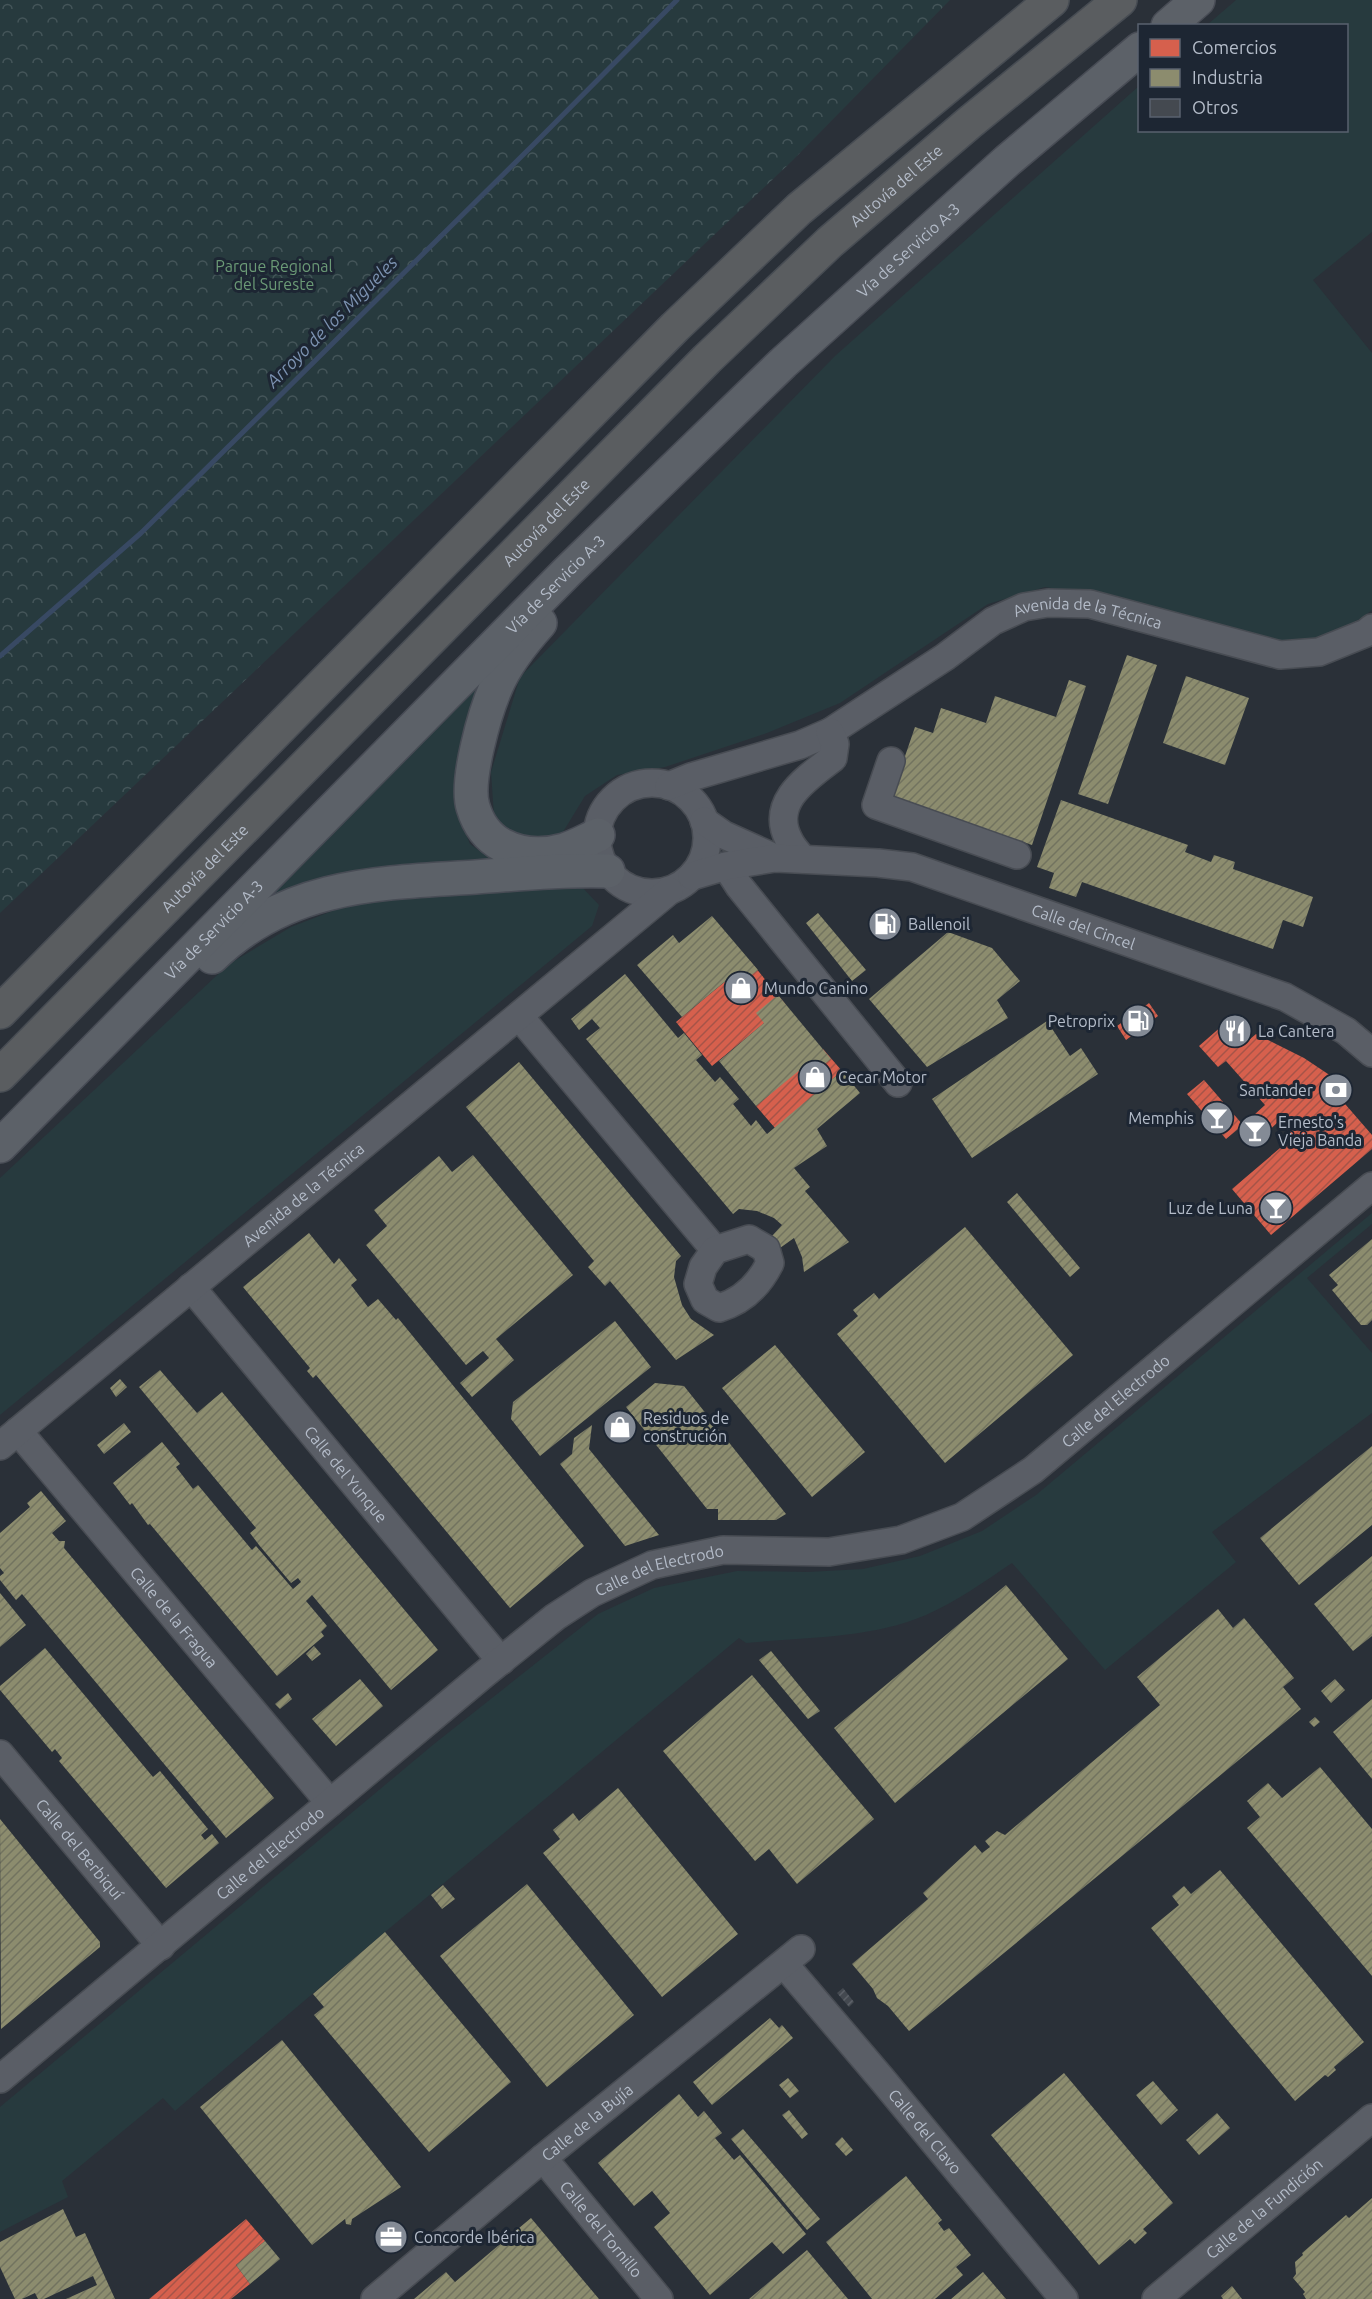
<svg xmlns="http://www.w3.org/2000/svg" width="1372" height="2299" font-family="Ubuntu,sans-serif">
	<defs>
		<pattern id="park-crowns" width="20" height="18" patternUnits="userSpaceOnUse" patternTransform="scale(1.5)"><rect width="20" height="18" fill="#273a3e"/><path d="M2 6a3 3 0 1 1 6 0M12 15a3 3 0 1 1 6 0" fill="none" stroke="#445559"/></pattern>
		<pattern id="shops-hatch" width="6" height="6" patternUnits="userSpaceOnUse" patternTransform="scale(1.5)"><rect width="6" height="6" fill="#d6604d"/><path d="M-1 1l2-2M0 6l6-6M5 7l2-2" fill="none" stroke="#a65448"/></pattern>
		<pattern id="industry-hatch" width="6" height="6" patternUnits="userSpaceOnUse" patternTransform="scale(1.5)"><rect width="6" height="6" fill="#8c8c6e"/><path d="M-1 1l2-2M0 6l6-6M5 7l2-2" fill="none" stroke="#72735f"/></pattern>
		<pattern id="building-hatch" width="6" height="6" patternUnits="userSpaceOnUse" patternTransform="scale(1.5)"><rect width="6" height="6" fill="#444950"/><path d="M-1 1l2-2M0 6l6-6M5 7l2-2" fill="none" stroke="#5d6168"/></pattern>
	</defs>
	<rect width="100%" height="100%" fill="#2a3038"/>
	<!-- green -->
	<path fill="#273a3e" d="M 1236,0 L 1372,0 L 1372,232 L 1313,280 L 1372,353 L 1372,610 L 1360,619 L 1322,637 L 1272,643 L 1113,598 L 1045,587 L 988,604 L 840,703 L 767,733 L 665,767 L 617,775 L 585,796 L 563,832 L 537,840 L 509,832 L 494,816 L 491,772 L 520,677 L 835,356 L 1139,86 L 1140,130 L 1346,130 L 1346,26 L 1207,25 Z
		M 479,676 L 486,683 L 459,759 L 456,809 L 470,844 L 493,861 L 278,897 L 272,888 Z
		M 581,886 L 599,905 L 592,926 L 0,1415 L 0,1178 L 229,964 L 291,927 L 358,901 Z
		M 1372,1213 L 1372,1224 L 1307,1278 L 1372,1353 L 1372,1413 L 1212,1532 L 1236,1562 L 1105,1670 L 1012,1563 C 984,1582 957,1601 926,1615 C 870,1639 805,1637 746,1643 L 739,1638 L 385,1932 L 175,2111 L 163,2098 L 62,2181 L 68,2197 L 0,2232 L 0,2107 L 434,1744 L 598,1614 L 654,1588 L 737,1571 L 808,1572 L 863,1569 L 920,1556 L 982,1531 L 1036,1495 Z"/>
	<!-- park -->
	<path fill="url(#park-crowns)" d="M 0,0 L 950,0 L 792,161 L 0,913 Z"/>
	<!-- shops -->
	<path fill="url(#shops-hatch)" d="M 750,961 L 786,1005 L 712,1066 L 676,1022 Z
		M 1149,1003 L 1158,1016 L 1126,1040 L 1117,1026 Z
		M 1231,1018 L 1249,1040 L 1256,1034 L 1304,1058 L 1331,1076 L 1348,1090 L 1339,1097 L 1372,1135 L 1372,1149 L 1271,1235 L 1232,1189 L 1293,1137 L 1279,1121 L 1257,1142 L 1243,1125 L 1265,1105 L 1226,1061 L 1218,1067 L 1199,1046 Z
		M 823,1049 L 842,1071 L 775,1128 L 756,1106 Z
		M 1204,1080 L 1243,1125 L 1226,1139 L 1187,1094 Z
		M 246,2219 L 265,2241 L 236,2265 L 250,2284 L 231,2299 L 149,2299 Z"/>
	<!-- industry -->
	<path fill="url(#industry-hatch)" d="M 1127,655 L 1157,665 L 1108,804 L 1078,794 Z
		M 1186,676 L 1249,698 L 1225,765 L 1163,743 Z
		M 1069,680 L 1086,686 L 1032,845 L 891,797 L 915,727 L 933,733 L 941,708 L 986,723 L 995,696 L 1056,717 Z
		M 1061,800 L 1188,845 L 1185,852 L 1211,862 L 1214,855 L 1235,862 L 1233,869 L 1313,897 L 1303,927 L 1283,920 L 1273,949 L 1082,882 L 1076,897 L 1049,888 L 1054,873 L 1037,867 Z
		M 818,913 L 866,970 L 852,981 L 806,923 Z
		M 712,916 L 758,970 L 735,988 L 728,979 L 682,1017 L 637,965 L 673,935 L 679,943 Z
		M 948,932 L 992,948 L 1020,981 L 997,1000 L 1008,1018 L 927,1067 L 869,999 Z
		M 625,974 L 678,1038 L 684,1033 L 702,1055 L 696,1060 L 715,1082 L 720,1077 L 739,1099 L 733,1104 L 751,1126 L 756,1120 L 767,1134 L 842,1071 L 860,1093 L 817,1129 L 827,1146 L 794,1168 L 810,1187 L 805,1191 L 849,1242 L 804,1272 L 802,1257 L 794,1238 L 780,1248 L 771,1237 L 782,1225 L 774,1218 L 757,1211 L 739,1209 L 733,1214 L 586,1039 L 600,1028 L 592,1019 L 579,1030 L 571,1019 Z
		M 778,995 L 831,1059 L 809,1077 L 801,1069 L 756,1106 L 719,1061 L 764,1023 L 756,1013 Z
		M 1047,1021 L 1070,1056 L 1081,1048 L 1098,1074 L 972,1158 L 932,1099 Z
		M 519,1062 L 681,1256 L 676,1261 L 674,1277 L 682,1305 L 691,1319 L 714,1335 L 676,1360 L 610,1281 L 605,1286 L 588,1267 L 594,1261 L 466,1107 Z
		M 473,1155 L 573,1275 L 496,1339 L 514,1360 L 472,1397 L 460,1383 L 489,1358 L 483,1351 L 466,1365 L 366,1245 L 387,1226 L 374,1210 L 439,1156 L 452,1172 Z
		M 1017,1193 L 1080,1268 L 1070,1277 L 1007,1202 Z
		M 965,1227 L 1073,1355 L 945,1463 L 837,1334 L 858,1316 L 853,1310 L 874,1293 L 879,1299 Z
		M 309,1233 L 334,1264 L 339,1258 L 357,1280 L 351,1285 L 368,1307 L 378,1299 L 396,1320 L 398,1318 L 584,1546 L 510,1608 L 316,1375 L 313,1378 L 307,1371 L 310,1368 L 243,1287 Z
		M 1372,1239 L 1372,1320 L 1367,1325 L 1361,1325 L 1332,1290 L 1338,1285 L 1329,1275 Z
		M 615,1321 L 651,1367 L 540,1456 L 511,1419 L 513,1402 Z
		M 775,1345 L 865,1452 L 812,1497 L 722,1388 Z
		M 160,1370 L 197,1413 L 222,1392 L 438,1650 L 391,1690 L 312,1595 L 306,1601 L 327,1626 L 321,1632 L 324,1636 L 277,1676 L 150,1524 L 148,1525 L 132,1503 L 130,1505 L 113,1483 L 162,1442 L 180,1464 L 176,1467 L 193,1489 L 198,1485 L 252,1550 L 256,1546 L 293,1589 L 301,1582 L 298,1578 L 291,1583 L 259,1545 L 250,1533 L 256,1528 L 139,1387 Z
		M 120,1379 L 127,1387 L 116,1397 L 110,1388 Z
		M 655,1383 L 684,1386 L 786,1514 L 776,1520 L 718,1520 L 718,1509 L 707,1509 L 626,1407 Z
		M 124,1423 L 131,1432 L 104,1454 L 97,1445 Z
		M 592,1425 L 589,1449 L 659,1535 L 625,1546 L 560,1464 L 572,1454 L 574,1438 Z
		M 1372,1446 L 1372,1525 L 1299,1585 L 1260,1538 Z
		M 41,1491 L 66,1521 L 52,1533 L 59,1541 L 65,1541 L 64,1548 L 274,1798 L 226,1838 L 22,1594 L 16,1600 L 0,1580 L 0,1576 L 4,1573 L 0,1568 L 0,1533 L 30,1507 L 27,1503 Z
		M 1372,1556 L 1372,1636 L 1353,1651 L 1314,1604 Z
		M 1006,1585 L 1068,1659 L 895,1803 L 834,1728 Z
		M 0,1593 L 26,1625 L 0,1647 Z
		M 1218,1609 L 1233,1628 L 1244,1618 L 1294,1678 L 1283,1687 L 1301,1709 L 909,2031 L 888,2006 L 877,1998 L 873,1989 L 852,1964 L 928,1899 L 923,1893 L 975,1845 L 982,1853 L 990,1847 L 985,1841 L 997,1831 L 1005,1835 L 1160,1705 L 1137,1677 Z
		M 314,1646 L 321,1654 L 312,1661 L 306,1654 Z
		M 45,1648 L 153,1777 L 160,1771 L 208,1829 L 201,1835 L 205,1840 L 212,1834 L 219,1843 L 166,1888 L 59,1761 L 62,1758 L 55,1749 L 52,1752 L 0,1690 L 0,1686 Z
		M 771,1651 L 820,1711 L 808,1719 L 759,1660 Z
		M 752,1675 L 874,1819 L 797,1884 L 769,1849 L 755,1861 L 663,1751 Z
		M 360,1679 L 383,1706 L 336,1746 L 312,1719 Z
		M 1335,1679 L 1345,1690 L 1331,1703 L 1321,1691 Z
		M 288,1693 L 292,1699 L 280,1709 L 275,1704 Z
		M 1372,1699 L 1372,1779 L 1333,1732 Z
		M 1315,1717 L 1320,1722 L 1314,1727 L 1309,1722 Z
		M 1320,1767 L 1372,1829 L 1372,1976 L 1247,1828 L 1260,1817 L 1247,1801 L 1268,1783 L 1282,1798 Z
		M 618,1788 L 738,1934 L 662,1997 L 543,1853 L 560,1839 L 553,1830 L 573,1813 L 579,1821 Z
		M 0,1819 L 100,1942 L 100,1947 L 1,2029 Z
		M 1220,1870 L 1364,2042 L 1334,2067 L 1336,2070 L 1328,2077 L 1325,2075 L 1295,2101 L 1151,1928 L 1179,1905 L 1172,1896 L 1184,1886 L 1191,1894 Z
		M 527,1884 L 634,2015 L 547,2087 L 440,1956 Z
		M 443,1885 L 455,1899 L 442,1909 L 431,1895 Z
		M 385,1932 L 511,2082 L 429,2152 L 314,2015 L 324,2007 L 313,1994 Z
		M 770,2018 L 779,2028 L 782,2025 L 793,2038 L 712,2105 L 693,2082 Z
		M 282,2040 L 401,2187 L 352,2219 L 351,2225 L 346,2224 L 345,2219 L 312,2245 L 200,2107 Z
		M 1064,2073 L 1173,2203 L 1143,2229 L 1147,2233 L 1135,2244 L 1130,2239 L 1099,2265 L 991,2135 Z
		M 788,2078 L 799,2091 L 790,2098 L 779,2085 Z
		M 1153,2081 L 1178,2110 L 1161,2125 L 1136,2095 Z
		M 679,2094 L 698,2117 L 704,2111 L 722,2133 L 715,2138 L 734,2160 L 740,2155 L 806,2234 L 783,2254 L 772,2242 L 710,2295 L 654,2227 L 670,2213 L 652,2191 L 634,2206 L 598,2163 Z
		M 789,2110 L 808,2134 L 802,2139 L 782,2115 Z
		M 1217,2113 L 1230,2128 L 1199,2155 L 1186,2140 Z
		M 743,2129 L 820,2219 L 807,2230 L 731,2139 Z
		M 842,2137 L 853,2150 L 846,2156 L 835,2144 Z
		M 906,2176 L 942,2220 L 938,2223 L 944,2231 L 949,2228 L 971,2255 L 956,2267 L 963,2275 L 935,2299 L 872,2299 L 826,2242 Z
		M 1372,2198 L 1372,2299 L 1306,2299 L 1303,2294 L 1305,2292 L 1293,2278 L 1296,2274 L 1295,2262 L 1303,2255 L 1302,2253 L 1346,2215 L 1349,2218 Z
		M 63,2209 L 76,2237 L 85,2233 L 115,2299 L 66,2299 L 97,2285 L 93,2276 L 44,2299 L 38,2299 L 35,2293 L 22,2299 L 15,2299 L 0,2267 L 0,2242 Z
		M 531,2218 L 599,2299 L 414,2299 L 446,2272 L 455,2282 Z
		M 265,2241 L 280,2259 L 250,2284 L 236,2265 Z
		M 807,2250 L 848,2299 L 749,2299 Z
		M 983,2272 L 1006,2299 L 951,2299 Z
		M 1232,2286 L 1242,2299 L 1223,2299 L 1221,2296 Z"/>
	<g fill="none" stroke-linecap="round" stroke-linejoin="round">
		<!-- stream -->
		<path stroke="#384963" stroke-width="5" d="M 0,656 L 141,533 L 532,146 L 677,0"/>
	</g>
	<!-- building -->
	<path fill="url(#building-hatch)" d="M 843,1988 L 854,2002 L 849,2007 L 837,1993 Z"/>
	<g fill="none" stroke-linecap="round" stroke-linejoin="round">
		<!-- minor casing -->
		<g stroke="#484c53" stroke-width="30">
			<g id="minor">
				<path d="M 891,761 L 876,805 L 1017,855"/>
				<circle cx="652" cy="838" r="55"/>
				<path id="s1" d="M 669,786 L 691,777 L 800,745 L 830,732 L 945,657 L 993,621 L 1024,607 L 1048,603 L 1090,604 L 1280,655 L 1319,652 L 1366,633 L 1372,628"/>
				<path d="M 704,821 L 724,835 L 775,858"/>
				<path d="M 803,859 C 798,853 792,847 789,840 C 769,802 807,778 833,758 L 835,744 L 830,732"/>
				<path d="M 726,866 L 739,886 L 898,1083"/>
				<path id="s2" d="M 692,876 L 726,866 L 775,858 L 878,863 L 912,867 L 1285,997 L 1346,1031 L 1372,1053"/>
				<path d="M 519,1016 L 715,1250"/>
				<path d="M 749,1239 L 766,1249 L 770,1263 C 759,1285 743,1301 719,1308 L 705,1300 L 698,1284 L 703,1267 L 715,1250 Z"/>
				<path id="s3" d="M 191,1287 L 501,1661"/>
				<path id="s4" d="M 18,1431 L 330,1803"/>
				<path id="s5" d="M 0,1446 L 669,891"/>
				<path id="s6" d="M 0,1754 L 161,1946"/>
				<path id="s7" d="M 784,1964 L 881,2078 L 1064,2299"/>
				<path id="s8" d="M 0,2079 L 483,1675 L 555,1617 L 592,1593 L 652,1565 L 723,1550 L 829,1552 L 901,1540 L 962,1517 L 1033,1470 L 1372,1186"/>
				<path id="s9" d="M 543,2158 L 659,2299"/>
				<path id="s10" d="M 375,2299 L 543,2158 L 801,1949"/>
				<path id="s11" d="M 1156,2299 L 1372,2118"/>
			</g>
		</g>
		<!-- major casing -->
		<g stroke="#484c55" stroke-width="36">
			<g id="major">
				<path d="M 1168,26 L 1198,0"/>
				<path d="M 540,623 C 523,642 506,663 496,687 C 485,712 465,781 473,807 C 478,824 487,837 502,845 C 521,855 543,856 564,850 C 575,847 587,840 598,835"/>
				<path d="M 212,957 C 287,884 378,883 476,877 C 520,874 564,869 608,871"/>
				<path id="s12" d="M 0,1146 L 567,572 L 783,363 L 1007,161 L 1140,49"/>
			</g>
		</g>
		<!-- highway casing -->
		<g stroke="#474c53" stroke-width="36">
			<g id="highway">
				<path d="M 0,1012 L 675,327 L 799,209 L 1052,0"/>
				<path id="s13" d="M 0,1075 L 707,359 L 830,242 L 969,123 L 1120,0"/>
			</g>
		</g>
		<!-- minor -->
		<use href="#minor" stroke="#5a5e66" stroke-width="27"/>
		<!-- major -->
		<use href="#major" stroke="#5c6168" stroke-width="33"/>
		<!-- highway -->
		<use href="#highway" stroke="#5a5d60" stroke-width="33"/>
	</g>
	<!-- icons -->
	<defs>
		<g id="fuel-disc" transform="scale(1.725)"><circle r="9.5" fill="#848b96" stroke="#1d2633"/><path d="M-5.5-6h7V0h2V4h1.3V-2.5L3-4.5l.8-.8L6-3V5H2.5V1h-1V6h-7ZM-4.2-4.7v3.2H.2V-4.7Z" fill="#fff"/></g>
		<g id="shop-disc" transform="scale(1.725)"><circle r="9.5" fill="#848b96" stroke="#1d2633"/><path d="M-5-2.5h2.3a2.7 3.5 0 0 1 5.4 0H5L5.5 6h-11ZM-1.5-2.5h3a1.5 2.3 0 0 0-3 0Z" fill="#fff"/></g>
		<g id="restaurant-disc" transform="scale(1.725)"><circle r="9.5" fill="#848b96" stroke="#1d2633"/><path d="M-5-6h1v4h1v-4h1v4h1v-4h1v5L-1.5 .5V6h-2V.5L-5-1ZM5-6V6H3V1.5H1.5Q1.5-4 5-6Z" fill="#fff"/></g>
		<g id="bank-disc" transform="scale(1.725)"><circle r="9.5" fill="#848b96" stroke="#1d2633"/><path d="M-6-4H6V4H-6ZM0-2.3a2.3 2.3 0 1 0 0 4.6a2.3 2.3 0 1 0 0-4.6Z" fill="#fff"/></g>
		<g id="bar-disc" transform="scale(1.725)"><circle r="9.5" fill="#848b96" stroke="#1d2633"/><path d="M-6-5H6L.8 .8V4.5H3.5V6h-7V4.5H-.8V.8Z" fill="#fff"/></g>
		<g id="office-disc" transform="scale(1.725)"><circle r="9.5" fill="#848b96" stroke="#1d2633"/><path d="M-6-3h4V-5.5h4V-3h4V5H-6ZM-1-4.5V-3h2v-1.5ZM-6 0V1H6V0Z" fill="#fff"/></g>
	</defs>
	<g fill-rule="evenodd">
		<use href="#fuel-disc" x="885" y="924"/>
		<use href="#shop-disc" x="741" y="988"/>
		<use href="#fuel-disc" x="1138" y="1021"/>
		<use href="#restaurant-disc" x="1235" y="1031"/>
		<use href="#shop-disc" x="815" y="1077"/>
		<use href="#bank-disc" x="1336" y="1090"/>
		<use href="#bar-disc" x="1217" y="1118"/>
		<use href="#bar-disc" x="1255" y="1131"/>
		<use href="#bar-disc" x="1276" y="1208"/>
		<use href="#shop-disc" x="620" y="1427"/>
		<use href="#office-disc" x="391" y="2237"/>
	</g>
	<g text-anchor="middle" stroke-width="6" stroke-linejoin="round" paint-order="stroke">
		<!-- street labels -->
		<g font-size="16" fill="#b4bcc9" stroke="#1d2633">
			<text dy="6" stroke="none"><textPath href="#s13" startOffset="1263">Autovía del Este</textPath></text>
			<text dy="6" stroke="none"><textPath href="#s12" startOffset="1276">Vía de Servicio A-3</textPath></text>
			<text dy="6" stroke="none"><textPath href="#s13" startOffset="777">Autovía del Este</textPath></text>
			<text dy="6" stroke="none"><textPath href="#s12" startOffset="790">Vía de Servicio A-3</textPath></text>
			<text dy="6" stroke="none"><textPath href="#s1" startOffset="466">Avenida de la Técnica</textPath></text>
			<text dy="6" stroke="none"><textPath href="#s13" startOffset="291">Autovía del Este</textPath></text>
			<text dy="6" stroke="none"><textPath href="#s2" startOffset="404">Calle del Cincel</textPath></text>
			<text dy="6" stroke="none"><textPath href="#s12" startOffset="304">Vía de Servicio A-3</textPath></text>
			<text dy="6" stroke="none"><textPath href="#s5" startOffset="394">Avenida de la Técnica</textPath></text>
			<text dy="6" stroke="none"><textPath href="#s8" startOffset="1342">Calle del Electrodo</textPath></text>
			<text dy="6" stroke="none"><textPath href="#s3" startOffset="243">Calle del Yunque</textPath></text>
			<text dy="6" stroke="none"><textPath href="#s8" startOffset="838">Calle del Electrodo</textPath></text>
			<text dy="6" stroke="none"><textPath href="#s4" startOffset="243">Calle de la Fragua</textPath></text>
			<text dy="6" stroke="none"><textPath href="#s6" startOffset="124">Calle del Berbiquí</textPath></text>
			<text dy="6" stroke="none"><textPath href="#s8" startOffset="352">Calle del Electrodo</textPath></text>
			<text dy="6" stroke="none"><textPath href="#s10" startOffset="276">Calle de la Bujía</textPath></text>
			<text dy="6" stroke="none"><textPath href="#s7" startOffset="219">Calle del Clavo</textPath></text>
			<text dy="6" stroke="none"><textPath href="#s11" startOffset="141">Calle de la Fundición</textPath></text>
			<text dy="6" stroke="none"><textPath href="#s9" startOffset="92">Calle del Tornillo</textPath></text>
		</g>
		<!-- park labels -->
		<g font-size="16" fill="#6b9a76" stroke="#1d2633">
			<text x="274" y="272">Parque Regional<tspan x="274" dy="18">del Sureste</tspan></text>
		</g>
		<!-- poi labels -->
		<g font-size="16" fill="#b4bcc9" stroke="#1d2633" text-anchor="start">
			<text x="908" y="930">Ballenoil</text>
			<text x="764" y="994">Mundo Canino</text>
			<text x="1115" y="1027" text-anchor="end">Petroprix</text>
			<text x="1258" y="1037">La Cantera</text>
			<text x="838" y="1083">Cecar Motor</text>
			<text x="1313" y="1096" text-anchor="end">Santander</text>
			<text x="1194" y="1124" text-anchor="end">Memphis</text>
			<text x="1278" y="1128">Ernesto's<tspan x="1278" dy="18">Vieja Banda</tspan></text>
			<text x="1253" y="1214" text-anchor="end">Luz de Luna</text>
			<text x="643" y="1424">Residuos de<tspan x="643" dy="18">construción</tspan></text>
			<text x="414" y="2243">Concorde Ibérica</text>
		</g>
		<!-- water labels -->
		<g font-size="18" font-style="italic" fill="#7c92b1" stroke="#1d2633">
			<text transform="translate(332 322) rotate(-45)" y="6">Arroyo de los Migueles</text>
		</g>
	</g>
	<!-- legend -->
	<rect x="1138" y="24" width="210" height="108" fill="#1d2633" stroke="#59626f" stroke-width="1.5"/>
	<rect x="1150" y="39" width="30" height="18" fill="#d6604d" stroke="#59626f" stroke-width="1.5"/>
	<text x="1192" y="54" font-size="18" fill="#b4bcc9">Comercios</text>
	<rect x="1150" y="69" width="30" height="18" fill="#8c8c6e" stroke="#59626f" stroke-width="1.5"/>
	<text x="1192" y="84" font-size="18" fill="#b4bcc9">Industria</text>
	<rect x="1150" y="99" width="30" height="18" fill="#444950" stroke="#59626f" stroke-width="1.5"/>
	<text x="1192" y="114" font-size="18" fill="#b4bcc9">Otros</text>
</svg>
